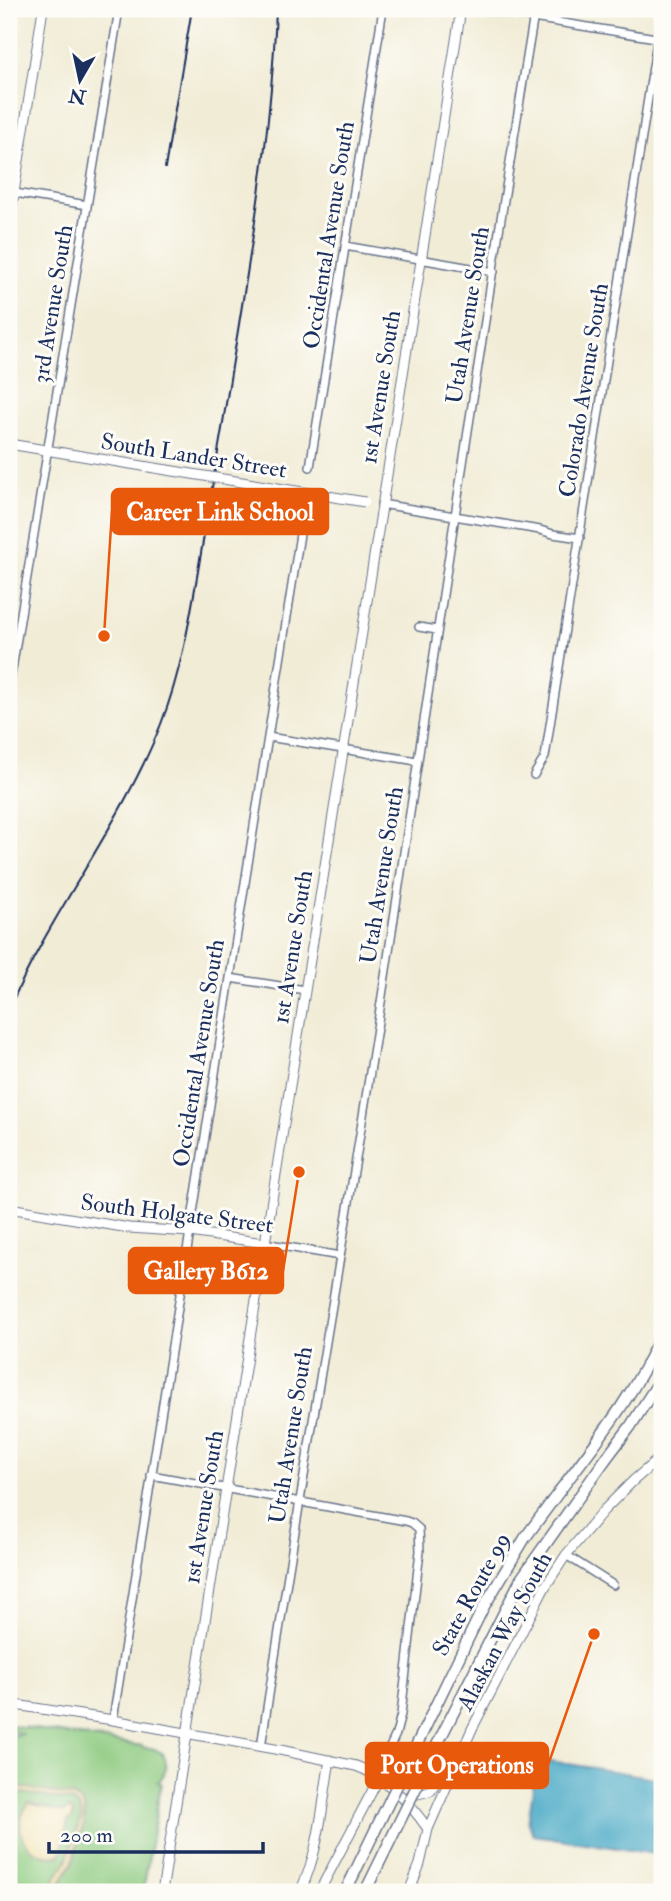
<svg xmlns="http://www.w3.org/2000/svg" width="671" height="1901" font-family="'IM FELL Double Pica',serif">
	<rect width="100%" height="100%" fill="#fdfcf7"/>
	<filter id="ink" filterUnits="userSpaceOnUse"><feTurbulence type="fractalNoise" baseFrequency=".0143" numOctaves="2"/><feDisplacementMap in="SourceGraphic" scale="14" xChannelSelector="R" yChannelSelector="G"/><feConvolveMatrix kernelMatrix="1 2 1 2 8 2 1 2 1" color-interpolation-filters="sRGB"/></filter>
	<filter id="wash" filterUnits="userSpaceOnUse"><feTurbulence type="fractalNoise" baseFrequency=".00686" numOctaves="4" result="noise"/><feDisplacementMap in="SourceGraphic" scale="28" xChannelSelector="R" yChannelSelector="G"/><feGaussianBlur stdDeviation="1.57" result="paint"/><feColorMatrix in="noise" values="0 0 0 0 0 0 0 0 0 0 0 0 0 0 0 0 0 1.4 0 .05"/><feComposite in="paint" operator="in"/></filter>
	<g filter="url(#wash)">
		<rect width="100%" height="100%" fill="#f1ecd6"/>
		<!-- green -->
		<path fill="#8dca80" stroke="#547c6f" stroke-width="2" d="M 9,1725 L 142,1746 L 143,1748 C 165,1746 174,1766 158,1782 L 161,1783 L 143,1892 L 9,1892 L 9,1736 L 24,1734 L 9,1731 Z"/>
		<!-- sand -->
		<path fill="#eeda9e" stroke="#84847e" stroke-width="2" d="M 26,1788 L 74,1797 L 82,1803 L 85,1809 L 83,1826 L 72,1864 L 54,1892 L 46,1892 L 67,1861 L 81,1817 C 82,1809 78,1804 71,1801 L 24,1793 L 9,1795 L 9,1789 Z
			M 29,1803 L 63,1812 L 68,1809 L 73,1811 L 73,1818 L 68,1821 L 61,1855 C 28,1861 8,1829 29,1803 Z"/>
		<!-- water -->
		<path fill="#45a7c5" stroke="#306b92" stroke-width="2" d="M 544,1760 L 662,1779 L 662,1855 L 534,1835 L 528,1823 L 536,1768 L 542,1769 Z"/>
	</g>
	<g filter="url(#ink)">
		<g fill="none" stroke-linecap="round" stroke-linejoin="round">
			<!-- minor casing -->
			<g stroke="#667188" stroke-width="10">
				<path id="minor" d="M 477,9 L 662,39
					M 9,192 L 87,205
					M 345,246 L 494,272
					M 310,467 L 383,9
					M 381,504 L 540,530 L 553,534 L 580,538
					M 419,627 L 437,630
					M 9,688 L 119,9
					M 268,737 L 417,761
					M 534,775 L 545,757 L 662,9
					M 230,978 L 305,990
					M 264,1243 L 340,1256
					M 151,1475 L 406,1521 L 412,1523 L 419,1529 L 420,1551 L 401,1714 L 396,1734 L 380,1769 L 379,1778
					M 566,1555 L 613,1585
					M 113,1720 L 303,515
					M 261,1747 C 299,1496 343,1247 382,996 C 433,667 480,337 535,9"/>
			</g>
			<!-- major casing -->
			<g stroke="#667188" stroke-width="11">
				<path id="major" d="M 9,224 L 43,9
					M 9,444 L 167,470
					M 9,1208 L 129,1228 L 190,1232 L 264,1243
					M 9,1704 L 113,1720 L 280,1750 L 356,1766 C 386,1777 410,1803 428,1829
					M 409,1796 L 430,1791 L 456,1754
					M 162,1892 L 461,9
					M 300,1892 C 320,1850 322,1805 330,1760
					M 319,1892 L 379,1778
					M 409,1892 L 420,1864 L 428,1829 L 453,1772 L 472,1729 L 545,1587 L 566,1555 L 604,1510 L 634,1480 L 662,1456"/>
			</g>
			<!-- highway casing -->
			<g stroke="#667188" stroke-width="13">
				<path id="highway" d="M 605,1460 L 630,1427 L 662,1377
					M 561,1489 C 598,1440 638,1390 662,1332
					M 345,1892 L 353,1876"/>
			</g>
			<!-- minor -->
			<use href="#minor" stroke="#fff" stroke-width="7"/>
			<!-- major -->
			<use href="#major" stroke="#fff" stroke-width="9"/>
			<!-- highway -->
			<use href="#highway" stroke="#fff" stroke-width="10"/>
			<!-- rail -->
			<path stroke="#1b2f5e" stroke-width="2" d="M 165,168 L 192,9
				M 9,1009 C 52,910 121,825 161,724 C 181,673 190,619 199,565 C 207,519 214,474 222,429 C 244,289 271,150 276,9"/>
			<!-- major-bridge casing -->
			<g stroke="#667188" stroke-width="11" stroke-linecap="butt">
				<path id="major-bridge" d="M 167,470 L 365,502"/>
			</g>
			<!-- highway-bridge casing -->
			<g stroke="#667188" stroke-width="13" stroke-linecap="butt">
				<path id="highway-bridge" d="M 353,1876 L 483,1608 L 525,1538 L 561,1489
					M 365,1892 L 438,1743 L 521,1579 L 605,1460"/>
			</g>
			<!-- major-bridge -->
			<use href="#major-bridge" stroke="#fff" stroke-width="9"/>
			<!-- highway-bridge -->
			<use href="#highway-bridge" stroke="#fff" stroke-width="10"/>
		</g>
	</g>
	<g text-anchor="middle" stroke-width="6" stroke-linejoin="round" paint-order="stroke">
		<!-- street labels -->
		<g font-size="23" fill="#1b2f5e" stroke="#fdfcf7">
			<text transform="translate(328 235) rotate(-81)" y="8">Occidental Avenue South</text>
			<text transform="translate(52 304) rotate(-81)" y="8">3rd Avenue South</text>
			<text transform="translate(467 315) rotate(-81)" y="8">Utah Avenue South</text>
			<text transform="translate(380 387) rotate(-81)" y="8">1st Avenue South</text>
			<text transform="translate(583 390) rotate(-81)" y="8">Colorado Avenue South</text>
			<text transform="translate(194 455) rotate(9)" y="8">South Lander Street</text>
			<text transform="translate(381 875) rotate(-81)" y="8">Utah Avenue South</text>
			<text transform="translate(292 947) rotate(-81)" y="8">1st Avenue South</text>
			<text transform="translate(198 1053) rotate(-81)" y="8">Occidental Avenue South</text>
			<text transform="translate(177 1213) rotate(7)" y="8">South Holgate Street</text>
			<text transform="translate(290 1435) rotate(-81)" y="8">Utah Avenue South</text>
			<text transform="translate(203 1507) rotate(-81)" y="8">1st Avenue South</text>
			<text transform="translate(471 1594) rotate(-61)" y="8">State Route 99</text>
			<text transform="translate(504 1631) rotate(-62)" y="8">Alaskan Way South</text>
		</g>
	</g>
	<!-- callouts -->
	<path fill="none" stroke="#e8590c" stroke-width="2.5" d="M104 636L112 511M299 1172L283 1271M594 1634L548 1765"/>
	<g fill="#e8590c" stroke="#fdfcf7" stroke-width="2.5">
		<circle cx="104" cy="636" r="7"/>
		<circle cx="299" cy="1172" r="7"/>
		<circle cx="594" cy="1634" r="7"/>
	</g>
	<g fill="#e8590c" stroke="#e8590c" stroke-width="2.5">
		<rect x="112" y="489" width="216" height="45" rx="7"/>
		<rect x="129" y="1248" width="154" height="45" rx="7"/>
		<rect x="366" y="1743" width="182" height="45" rx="7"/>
	</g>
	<g font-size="24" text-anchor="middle" font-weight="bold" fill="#fff">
		<text x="220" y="520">Career Link School</text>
		<text x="206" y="1279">Gallery B612</text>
		<text x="457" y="1773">Port Operations</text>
	</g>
	<!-- margin -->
	<rect width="671" height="1901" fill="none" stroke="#fdfcf7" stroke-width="35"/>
	<!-- north arrow -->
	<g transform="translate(80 80) rotate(189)" stroke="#fdfcf7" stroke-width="5" paint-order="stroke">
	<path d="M0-5L12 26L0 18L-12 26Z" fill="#1b2f5e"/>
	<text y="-10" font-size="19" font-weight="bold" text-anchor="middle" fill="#1b2f5e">N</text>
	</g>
	<!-- scale -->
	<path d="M49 1842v10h214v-10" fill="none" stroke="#1b2f5e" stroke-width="3.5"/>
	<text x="60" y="1842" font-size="21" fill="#1b2f5e" stroke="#fdfcf7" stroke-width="5" paint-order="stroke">200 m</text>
</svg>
